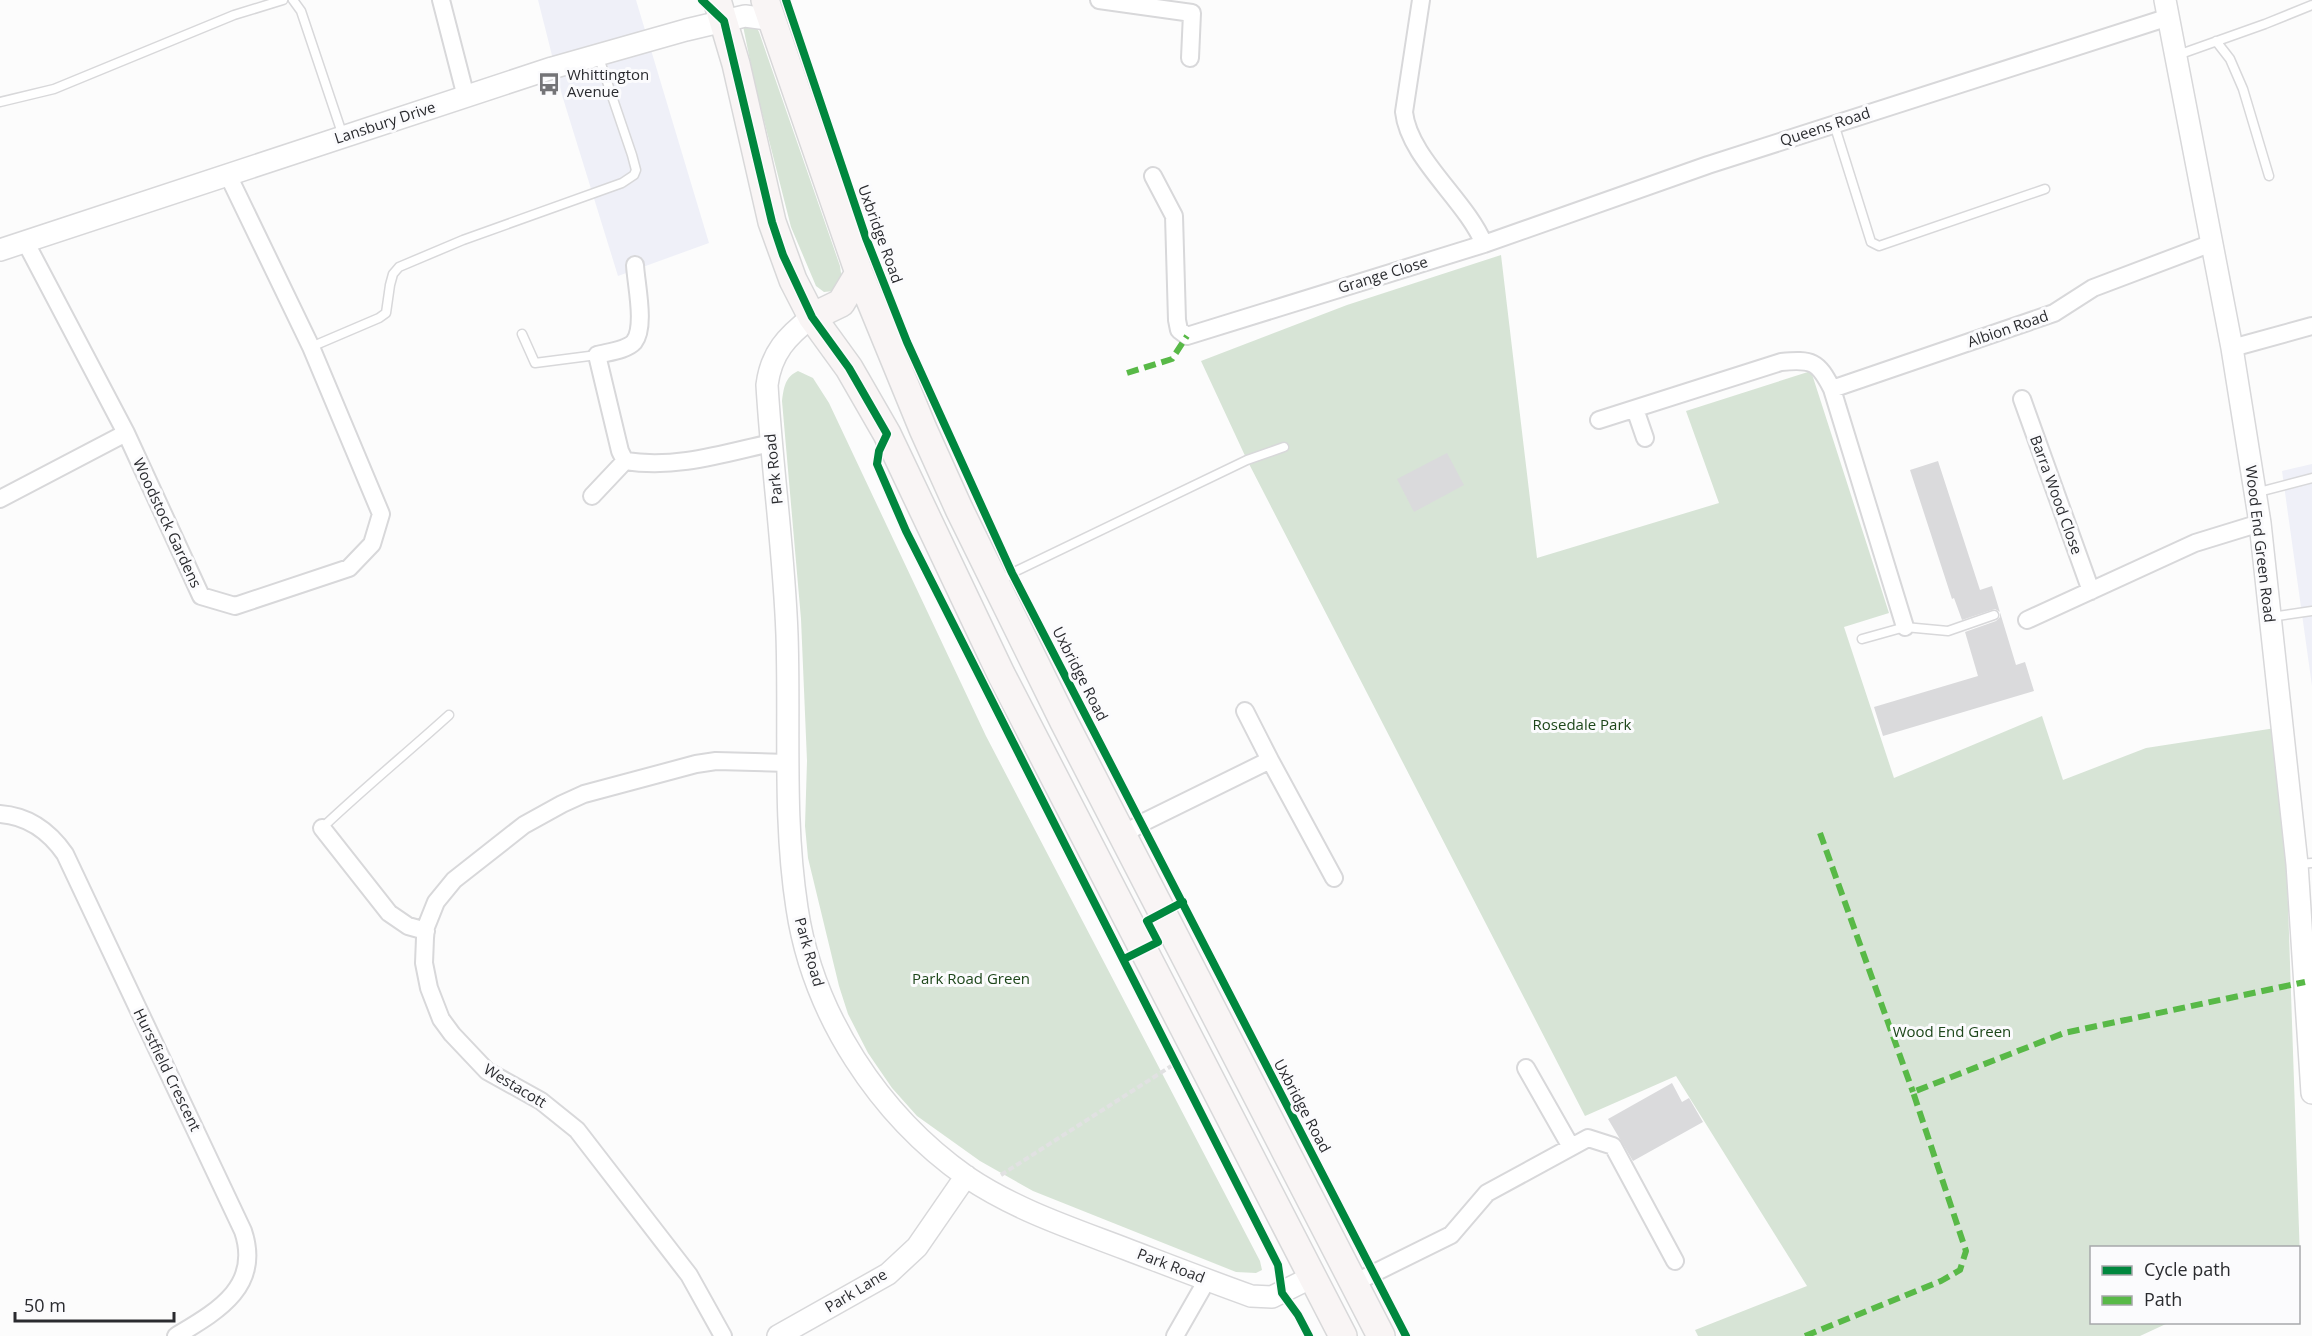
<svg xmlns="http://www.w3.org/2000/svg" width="2312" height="1336" font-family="'Open Sans',sans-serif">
	<rect width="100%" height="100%" fill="#fcfcfc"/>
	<!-- built -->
	<path fill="#eff0f8" d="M 538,0 L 636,0 L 709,243 L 618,276 L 562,95 Z
		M 2312,464 L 2312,686 L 2282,471 Z"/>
	<!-- green -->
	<path fill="#d7e4d6" d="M 743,26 L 756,26 L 759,32 L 840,266 L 842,280 L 834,291 L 824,292 L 816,286 L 791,227 L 755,85 Z
		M 1501,255 L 1537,558 L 1719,503 L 1686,411 L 1811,371 L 1889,613 L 1844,627 L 1894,778 L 2042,716 L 2063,780 L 2146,748 L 2282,727 L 2300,1259 L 2299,1260 L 2298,1248 L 2092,1248 L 2092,1322 L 2168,1323 L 2140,1336 L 1698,1336 L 1695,1330 L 1807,1286 L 1676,1076 L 1585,1116 L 1247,460 L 1201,361 L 1347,305 Z
		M 798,371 L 813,378 L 829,403 L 986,736 L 1260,1261 L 1262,1270 L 1256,1273 L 1236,1272 L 1033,1191 L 980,1161 L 917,1116 L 892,1088 L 868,1053 L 848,1014 L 839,986 L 808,858 L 805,826 L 807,761 L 801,619 L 782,401 C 784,387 785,377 798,371 Z"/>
	<!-- building -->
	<path fill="#dadadc" d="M 1447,453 L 1464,485 L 1414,512 L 1397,479 Z
		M 1938,461 L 1980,590 L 1992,586 L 2016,665 L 2025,662 L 2034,691 L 1883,736 L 1874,707 L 1978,676 L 1965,632 L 1996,621 L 2000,617 L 2000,612 L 1995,609 L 1962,620 L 1954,598 L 1952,599 L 1910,470 Z
		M 1672,1083 L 1682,1102 L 1689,1098 L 1703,1122 L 1633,1161 L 1608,1119 Z"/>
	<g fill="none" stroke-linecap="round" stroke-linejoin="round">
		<!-- service casing -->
		<g stroke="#d8d8da" stroke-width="11">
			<path id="service" d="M 293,0 L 301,11 L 343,136
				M 2216,41 L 2230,59 L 2243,89 L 2269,176
				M 2175,56 L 2265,24 L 2312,5
				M 0,102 L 54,89 L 234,15 L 283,0
				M 1834,124 L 1871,242 L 1879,246 L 2045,189
				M 522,334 L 535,363 L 597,355
				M 311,347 L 379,318 L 386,313 L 390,285 L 393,274 L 399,267 L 463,240 L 622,183 L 634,175 L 636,170 L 632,155 L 598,55
				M 2255,493 L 2312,478
				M 998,583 L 1012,573 L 1247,460 L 1284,447
				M 2271,617 L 2312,611
				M 1862,639 L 1905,627 L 1948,631 L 1994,615
				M 322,828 C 363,789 407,753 449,715
				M 2297,864 L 2312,863"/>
		</g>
		<!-- minor casing -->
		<g stroke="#d8d8da" stroke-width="20">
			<path id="minor" d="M 441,0 L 466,97
				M 1099,0 L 1192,13 L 1190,58
				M 1421,0 L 1404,112 C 1409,158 1466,200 1484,244
				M 1153,176 L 1174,216 L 1177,320 L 1179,330 L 1187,336 L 1484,244 L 1708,165 L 2169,17
				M 26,243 L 126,433 L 201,596 L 235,606 L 349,568 L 372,544 L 381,514 L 311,347 L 228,175
				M 2232,348 L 2312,326
				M 1832,389 L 2054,313 L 2093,288 L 2212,243
				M 2022,399 L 2091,591
				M 1635,409 L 1645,438
				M 1599,420 L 1781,362 C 1812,359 1818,361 1832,389 L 1905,627
				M 625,461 L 620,451 L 597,355 C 608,352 627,350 634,342 C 646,327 636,284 635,265
				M 592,496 L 625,461 C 676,469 722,454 771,443
				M 0,499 L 126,433
				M 2027,620 L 2195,543 L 2260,523
				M 1245,711 L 1270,760
				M 0,814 C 28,816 49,831 65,854 L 243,1231 C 262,1287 216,1312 176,1336
				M 322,828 L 389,913 L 408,926 L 426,931
				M 1123,835 L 1142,823 L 1270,760 L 1334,878
				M 1526,1068 L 1571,1147
				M 1354,1283 L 1451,1235 L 1487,1193 L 1588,1138 L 1613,1146 L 1675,1261
				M 723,1336 L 689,1275 L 577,1130 L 541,1101 L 487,1071 L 452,1034 L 441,1019 L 429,988 L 424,963 L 425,938 L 426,927 L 436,902 L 454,880 L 524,825 L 562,804 L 584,794 L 696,764 L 716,761 L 788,763
				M 1175,1336 L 1207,1280"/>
		</g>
		<!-- tertiary casing -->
		<g stroke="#d8d8da" stroke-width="24">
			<path id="tertiary" d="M 2165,0 L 2232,348 L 2260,523 L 2297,864 L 2312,1093
				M 0,250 L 552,68 L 686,30 L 745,16 L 766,19 L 773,23
				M 812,317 C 787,336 771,353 767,385 C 772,469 784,551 787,635 C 790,726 783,818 797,908 C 813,1015 879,1115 967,1177 C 1016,1210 1071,1228 1126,1249 C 1168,1265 1209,1281 1251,1296 L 1272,1297 L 1312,1277
				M 778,1336 L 888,1274 L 917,1247 L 966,1176"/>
		</g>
		<!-- primary casing -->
		<g stroke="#d8d8d9" stroke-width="30">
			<path id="primary" d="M 717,0 L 736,64 L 772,222 L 793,280 L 812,317 L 849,368 L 887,434 L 1001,674 L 1343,1336
				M 765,0 L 859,273 L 923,429 L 959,509 L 1064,722 L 1381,1336
				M 812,317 L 841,303 L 859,273"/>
		</g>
		<!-- path -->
		<path stroke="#e1e1e2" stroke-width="4" stroke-dasharray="6 3" stroke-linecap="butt" d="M 1001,1175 L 1176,1063"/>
		<!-- service -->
		<use href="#service" stroke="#fff" stroke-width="8"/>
		<!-- minor -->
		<use href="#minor" stroke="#fff" stroke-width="16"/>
		<!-- tertiary -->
		<use href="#tertiary" stroke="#fff" stroke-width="21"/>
		<!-- primary -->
		<use href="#primary" stroke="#f9f5f5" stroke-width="27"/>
		<!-- quiet -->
		<path stroke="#58b947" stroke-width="6" stroke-dasharray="12 6" stroke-linecap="butt" d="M 1127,373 L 1172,359 L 1187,336
			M 1820,833 L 1913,1092
			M 1805,1336 L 1941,1281 L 1960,1270 L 1966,1251 L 1913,1092 L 2064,1033 L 2305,982"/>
		<!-- cycleway casing -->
		<g stroke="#fbfbfd" stroke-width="11">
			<path id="cycleway" d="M 702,0 L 724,21 L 772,222 L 783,255 L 812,317 L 849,368 L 887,434 L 879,451 L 877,464 L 906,531 L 1278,1265 L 1282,1293 L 1298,1315 L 1309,1336
				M 786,0 L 866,238 L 907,342 L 1012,573 L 1406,1336
				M 1124,959 L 1158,942 L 1147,921 L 1183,902"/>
		</g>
		<!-- cycleway -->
		<use href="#cycleway" stroke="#00873e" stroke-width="8"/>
	</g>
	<!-- icons -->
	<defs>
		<g id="bus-bare" transform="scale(1.8)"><path d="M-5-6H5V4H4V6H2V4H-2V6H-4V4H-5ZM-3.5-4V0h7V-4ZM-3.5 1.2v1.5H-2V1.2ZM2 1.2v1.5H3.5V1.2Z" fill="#747477" stroke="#fbfbfd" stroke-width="2.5" paint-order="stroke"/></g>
	</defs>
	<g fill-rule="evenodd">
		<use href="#bus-bare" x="549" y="84"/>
	</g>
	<g text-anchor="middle" stroke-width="6" stroke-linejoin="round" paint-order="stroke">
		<!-- poi labels -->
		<g font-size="15" fill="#2a2b2f" stroke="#fbfbfd" text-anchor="start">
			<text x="567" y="80">Whittington<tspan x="567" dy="17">Avenue</tspan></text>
		</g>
		<!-- street labels -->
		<g font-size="15" fill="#2a2b2f" stroke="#fbfbfd">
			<text transform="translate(385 123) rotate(-18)" y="5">Lansbury Drive</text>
			<text transform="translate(1825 127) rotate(-18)" y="5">Queens Road</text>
			<text transform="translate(880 234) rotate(70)" y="5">Uxbridge Road</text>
			<text transform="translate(1383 275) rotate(-17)" y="5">Grange Close</text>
			<text transform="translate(2008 329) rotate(-19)" y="5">Albion Road</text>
			<text transform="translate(774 469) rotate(-96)" y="5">Park Road</text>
			<text transform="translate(2056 495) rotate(70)" y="5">Barra Wood Close</text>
			<text transform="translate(167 523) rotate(65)" y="5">Woodstock Gardens</text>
			<text transform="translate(2260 544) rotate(83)" y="5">Wood End Green Road</text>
			<text transform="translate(1080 674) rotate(63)" y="5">Uxbridge Road</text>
			<text transform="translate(809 952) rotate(74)" y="5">Park Road</text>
			<text transform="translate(167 1070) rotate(64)" y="5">Hurstfield Crescent</text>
			<text transform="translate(515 1086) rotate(31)" y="5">Westacott</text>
			<text transform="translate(1302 1106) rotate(62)" y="5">Uxbridge Road</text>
			<text transform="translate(1171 1266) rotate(21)" y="5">Park Road</text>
			<text transform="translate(856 1291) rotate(-31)" y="5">Park Lane</text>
		</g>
		<!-- park labels -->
		<g font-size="15" fill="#1d461a" stroke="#fbfbfd">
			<text x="1582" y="730">Rosedale Park</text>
			<text x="971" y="984">Park Road Green</text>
			<text x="1952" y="1037">Wood End Green</text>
		</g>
	</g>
	<!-- legend -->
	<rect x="2090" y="1246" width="210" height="78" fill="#fbfbfd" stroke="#a7a8ab" stroke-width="1.5"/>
	<rect x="2102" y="1266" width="30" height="9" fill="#00873e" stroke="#a7a8ab" stroke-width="1.5"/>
	<text x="2144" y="1276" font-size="18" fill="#2a2b2f">Cycle path</text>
	<rect x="2102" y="1296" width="30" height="9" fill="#58b947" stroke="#a7a8ab" stroke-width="1.5"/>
	<text x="2144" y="1306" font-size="18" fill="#2a2b2f">Path</text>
	<!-- scale -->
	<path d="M15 1312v9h159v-9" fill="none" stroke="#2a2b2f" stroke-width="3"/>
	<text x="24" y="1312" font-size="18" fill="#2a2b2f" stroke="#fbfbfd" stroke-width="4.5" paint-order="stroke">50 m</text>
</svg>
